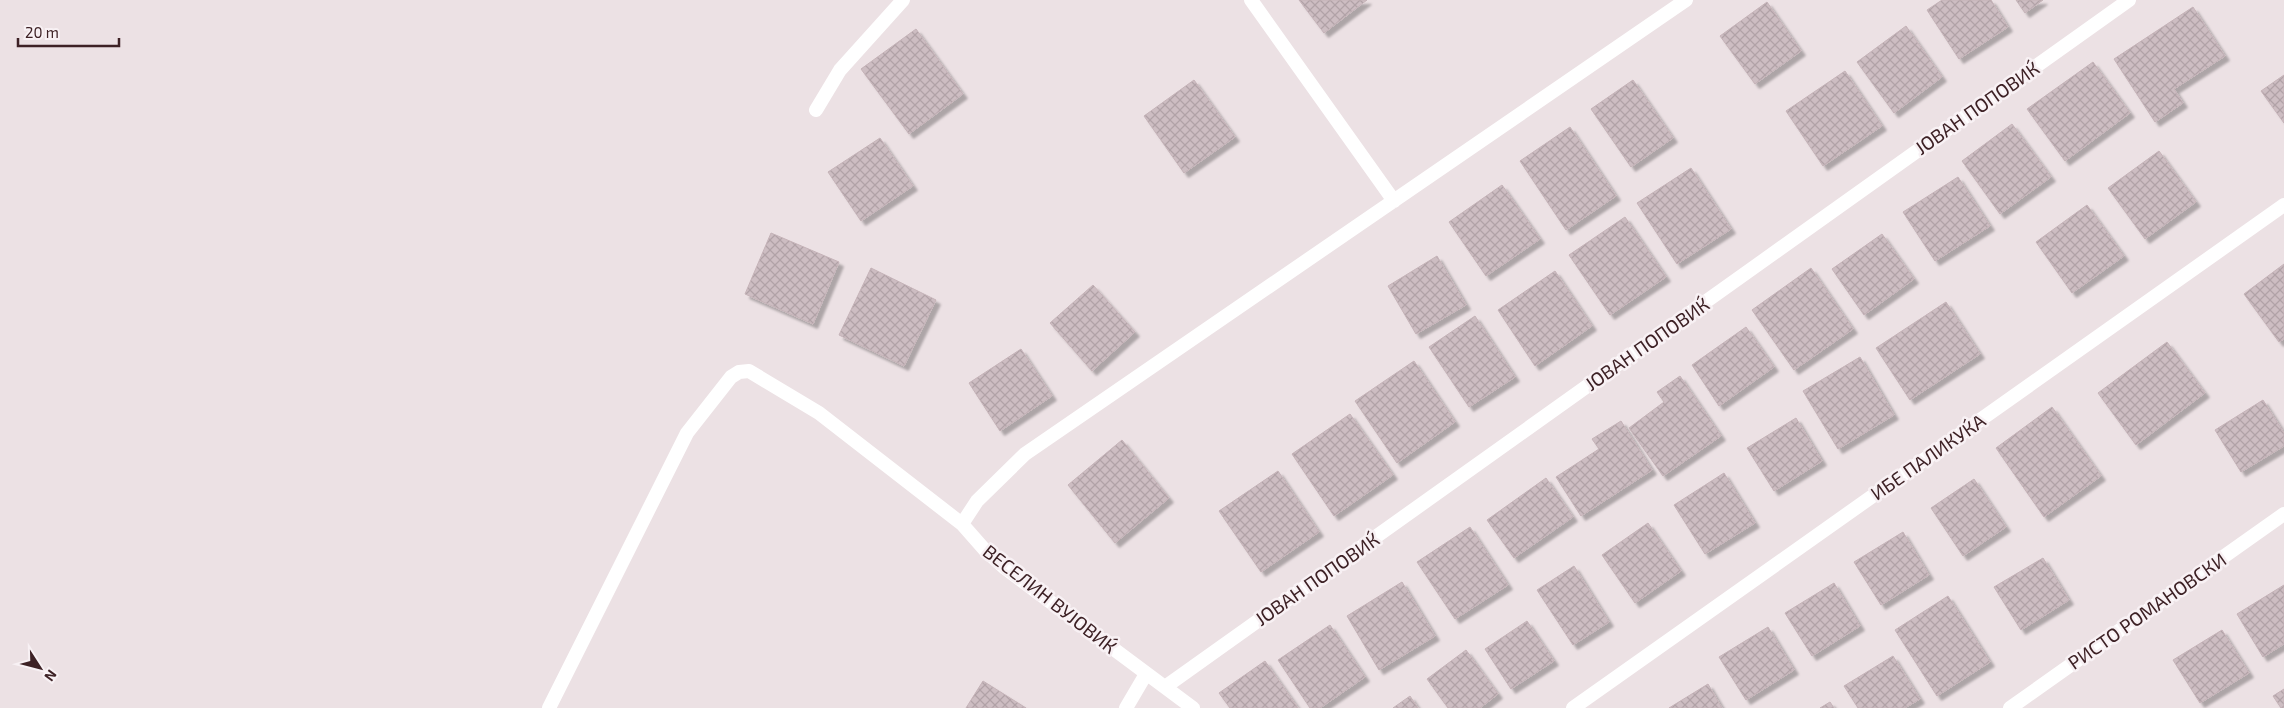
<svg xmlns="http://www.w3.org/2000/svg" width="2284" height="708" font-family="'Exo 2',sans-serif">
	<defs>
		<pattern id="building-cross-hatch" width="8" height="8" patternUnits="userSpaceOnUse" patternTransform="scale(1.25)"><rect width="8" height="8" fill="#cdbdc2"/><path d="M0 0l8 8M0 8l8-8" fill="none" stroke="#b1a2a7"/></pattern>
		<filter id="shadow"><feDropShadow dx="4.5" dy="4.5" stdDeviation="1" flood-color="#0004"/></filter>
	</defs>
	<rect width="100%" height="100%" fill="#ece1e4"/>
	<!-- building -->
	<path fill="url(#building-cross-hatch)" stroke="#c5b3b8" filter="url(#shadow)" d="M 1299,0 L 1367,0 L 1324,33 Z
		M 1942,0 L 1991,0 L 2008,27 L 1959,59 L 1927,10 Z
		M 2016,0 L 2043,0 L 2025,13 Z
		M 1767,2 L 1801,51 L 1755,84 L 1720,36 Z
		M 2193,7 L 2225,56 L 2174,89 L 2183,103 L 2155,122 L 2114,59 Z
		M 1906,26 L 1942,77 L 1894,113 L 1857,62 Z
		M 916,29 L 963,94 L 909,134 L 861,69 Z
		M 2093,62 L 2130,113 L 2065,161 L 2027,109 Z
		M 1845,71 L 1882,126 L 1823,166 L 1786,111 Z
		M 2284,75 L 2284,123 L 2261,91 Z
		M 1194,80 L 1235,137 L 1184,173 L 1144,116 Z
		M 1633,80 L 1673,138 L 1631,167 L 1591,109 Z
		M 2012,124 L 2051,177 L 2000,214 L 1962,161 Z
		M 1570,127 L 1616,196 L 1566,230 L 1520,161 Z
		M 880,138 L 913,186 L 861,221 L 828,172 Z
		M 2159,151 L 2196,202 L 2145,239 L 2108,188 Z
		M 1691,168 L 1731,229 L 1677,264 L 1637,203 Z
		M 1958,177 L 1990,226 L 1935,261 L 1903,212 Z
		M 1502,185 L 1540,239 L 1486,276 L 1449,222 Z
		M 2087,205 L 2124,256 L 2072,293 L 2036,242 Z
		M 1625,217 L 1666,277 L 1610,315 L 1569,255 Z
		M 771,233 L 839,262 L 813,324 L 745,294 Z
		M 1882,234 L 1914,279 L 1864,315 L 1832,269 Z
		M 1437,256 L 1466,305 L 1416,334 L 1388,286 Z
		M 2284,264 L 2284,339 L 2279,342 L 2244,294 Z
		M 871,268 L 936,300 L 904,366 L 839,335 Z
		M 1811,268 L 1853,329 L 1794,370 L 1752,310 Z
		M 1555,271 L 1592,326 L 1535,366 L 1498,310 Z
		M 1093,285 L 1135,332 L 1092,371 L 1050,323 Z
		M 1946,302 L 1980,354 L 1910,400 L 1876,348 Z
		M 1475,316 L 1515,377 L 1469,407 L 1429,347 Z
		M 1746,327 L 1774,367 L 1719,406 L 1692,365 Z
		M 2167,342 L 2205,393 L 2136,445 L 2098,393 Z
		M 1021,349 L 1052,396 L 1000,431 L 969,383 Z
		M 1860,357 L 1894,415 L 1838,449 L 1803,391 Z
		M 1414,361 L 1455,422 L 1397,463 L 1355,401 Z
		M 1680,376 L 1721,436 L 1663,476 L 1629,428 L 1664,402 L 1657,392 Z
		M 2263,400 L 2284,433 L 2284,446 L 2241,472 L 2215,430 Z
		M 2052,407 L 2101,476 L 2044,517 L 1996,448 Z
		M 1350,414 L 1393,475 L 1334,516 L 1292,454 Z
		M 1796,418 L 1822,461 L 1774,491 L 1747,448 Z
		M 1621,421 L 1652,470 L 1581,516 L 1556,477 L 1599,449 L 1592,439 Z
		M 1122,440 L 1169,498 L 1115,543 L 1068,485 Z
		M 1278,471 L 1319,532 L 1261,572 L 1219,511 Z
		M 1724,473 L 1755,523 L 1705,554 L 1674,505 Z
		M 1546,478 L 1573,517 L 1514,558 L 1487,520 Z
		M 1974,479 L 2006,527 L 1963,556 L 1931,508 Z
		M 1648,523 L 1681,571 L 1635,603 L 1602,555 Z
		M 1470,527 L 1508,585 L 1455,619 L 1417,562 Z
		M 1903,532 L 1929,575 L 1881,605 L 1854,562 Z
		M 2043,558 L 2069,600 L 2021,630 L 1994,587 Z
		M 1574,566 L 1609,622 L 1573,645 L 1537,590 Z
		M 1402,582 L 1435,636 L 1379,670 L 1347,616 Z
		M 1834,583 L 1860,626 L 1812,656 L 1785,613 Z
		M 2284,585 L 2284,644 L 2263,657 L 2237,614 Z
		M 1948,596 L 1990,662 L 1937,696 L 1895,630 Z
		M 1527,621 L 1554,661 L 1511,689 L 1485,649 Z
		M 1330,625 L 1365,677 L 1320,708 L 1310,708 L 1278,660 Z
		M 1768,627 L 1794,670 L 1746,700 L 1719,657 Z
		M 2222,630 L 2249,673 L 2200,703 L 2173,660 Z
		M 1466,650 L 1498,694 L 1480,708 L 1448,708 L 1427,679 Z
		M 1893,656 L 1920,699 L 1905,708 L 1858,708 L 1844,686 Z
		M 1265,661 L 1298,708 L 1230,708 L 1219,693 Z
		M 983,681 L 1026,708 L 966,708 Z
		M 1708,684 L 1722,708 L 1669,708 Z
		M 2284,689 L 2284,708 L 2281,708 L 2273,696 Z
		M 1410,696 L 1418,708 L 1393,708 Z
		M 1830,702 L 1834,708 L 1820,708 Z"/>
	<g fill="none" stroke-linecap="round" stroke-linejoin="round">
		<!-- minor -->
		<path stroke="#fff" stroke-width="14" d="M 1251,0 L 1394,201
			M 816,110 L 840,70 L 903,0
			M 1165,687 L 2129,0
			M 549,708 L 687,433 L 731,377 L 739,372 L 749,371 L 819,413 L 962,524
			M 1126,708 L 1146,674
			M 1193,708 L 1005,568 L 984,549 L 962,524 L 977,501 L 1025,454 L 1686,0
			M 1573,708 L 2284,205
			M 2010,708 L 2284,514"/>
	</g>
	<g text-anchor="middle" stroke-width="5" stroke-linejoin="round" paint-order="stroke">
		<!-- street labels -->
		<g font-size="19" fill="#3d2125" stroke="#f8f1f4">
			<text transform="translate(1977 108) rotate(-35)" y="7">ЈОВАН ПОПОВИЌ</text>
			<text transform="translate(1647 344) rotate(-35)" y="7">ЈОВАН ПОПОВИЌ</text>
			<text transform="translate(1928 457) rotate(-35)" y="7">ИБЕ ПАЛИКУЌА</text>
			<text transform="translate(1317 579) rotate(-35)" y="7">ЈОВАН ПОПОВИЌ</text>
			<text transform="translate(1050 599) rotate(38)" y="7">ВЕСЕЛИН ВУЈОВИЌ</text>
			<text transform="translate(2147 611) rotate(-35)" y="7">РИСТО РОМАНОВСКИ</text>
		</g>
	</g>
	<!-- north arrow -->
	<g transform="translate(40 668) rotate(126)" stroke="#f8f1f4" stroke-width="4" paint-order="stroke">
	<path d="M0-4L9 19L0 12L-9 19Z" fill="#3d2125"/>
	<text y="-8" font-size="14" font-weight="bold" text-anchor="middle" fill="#3d2125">N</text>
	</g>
	<!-- scale -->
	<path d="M18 38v8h101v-8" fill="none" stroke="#3d2125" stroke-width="2.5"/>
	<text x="25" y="38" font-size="15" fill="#3d2125" stroke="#f8f1f4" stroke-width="4" paint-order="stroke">20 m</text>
</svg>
